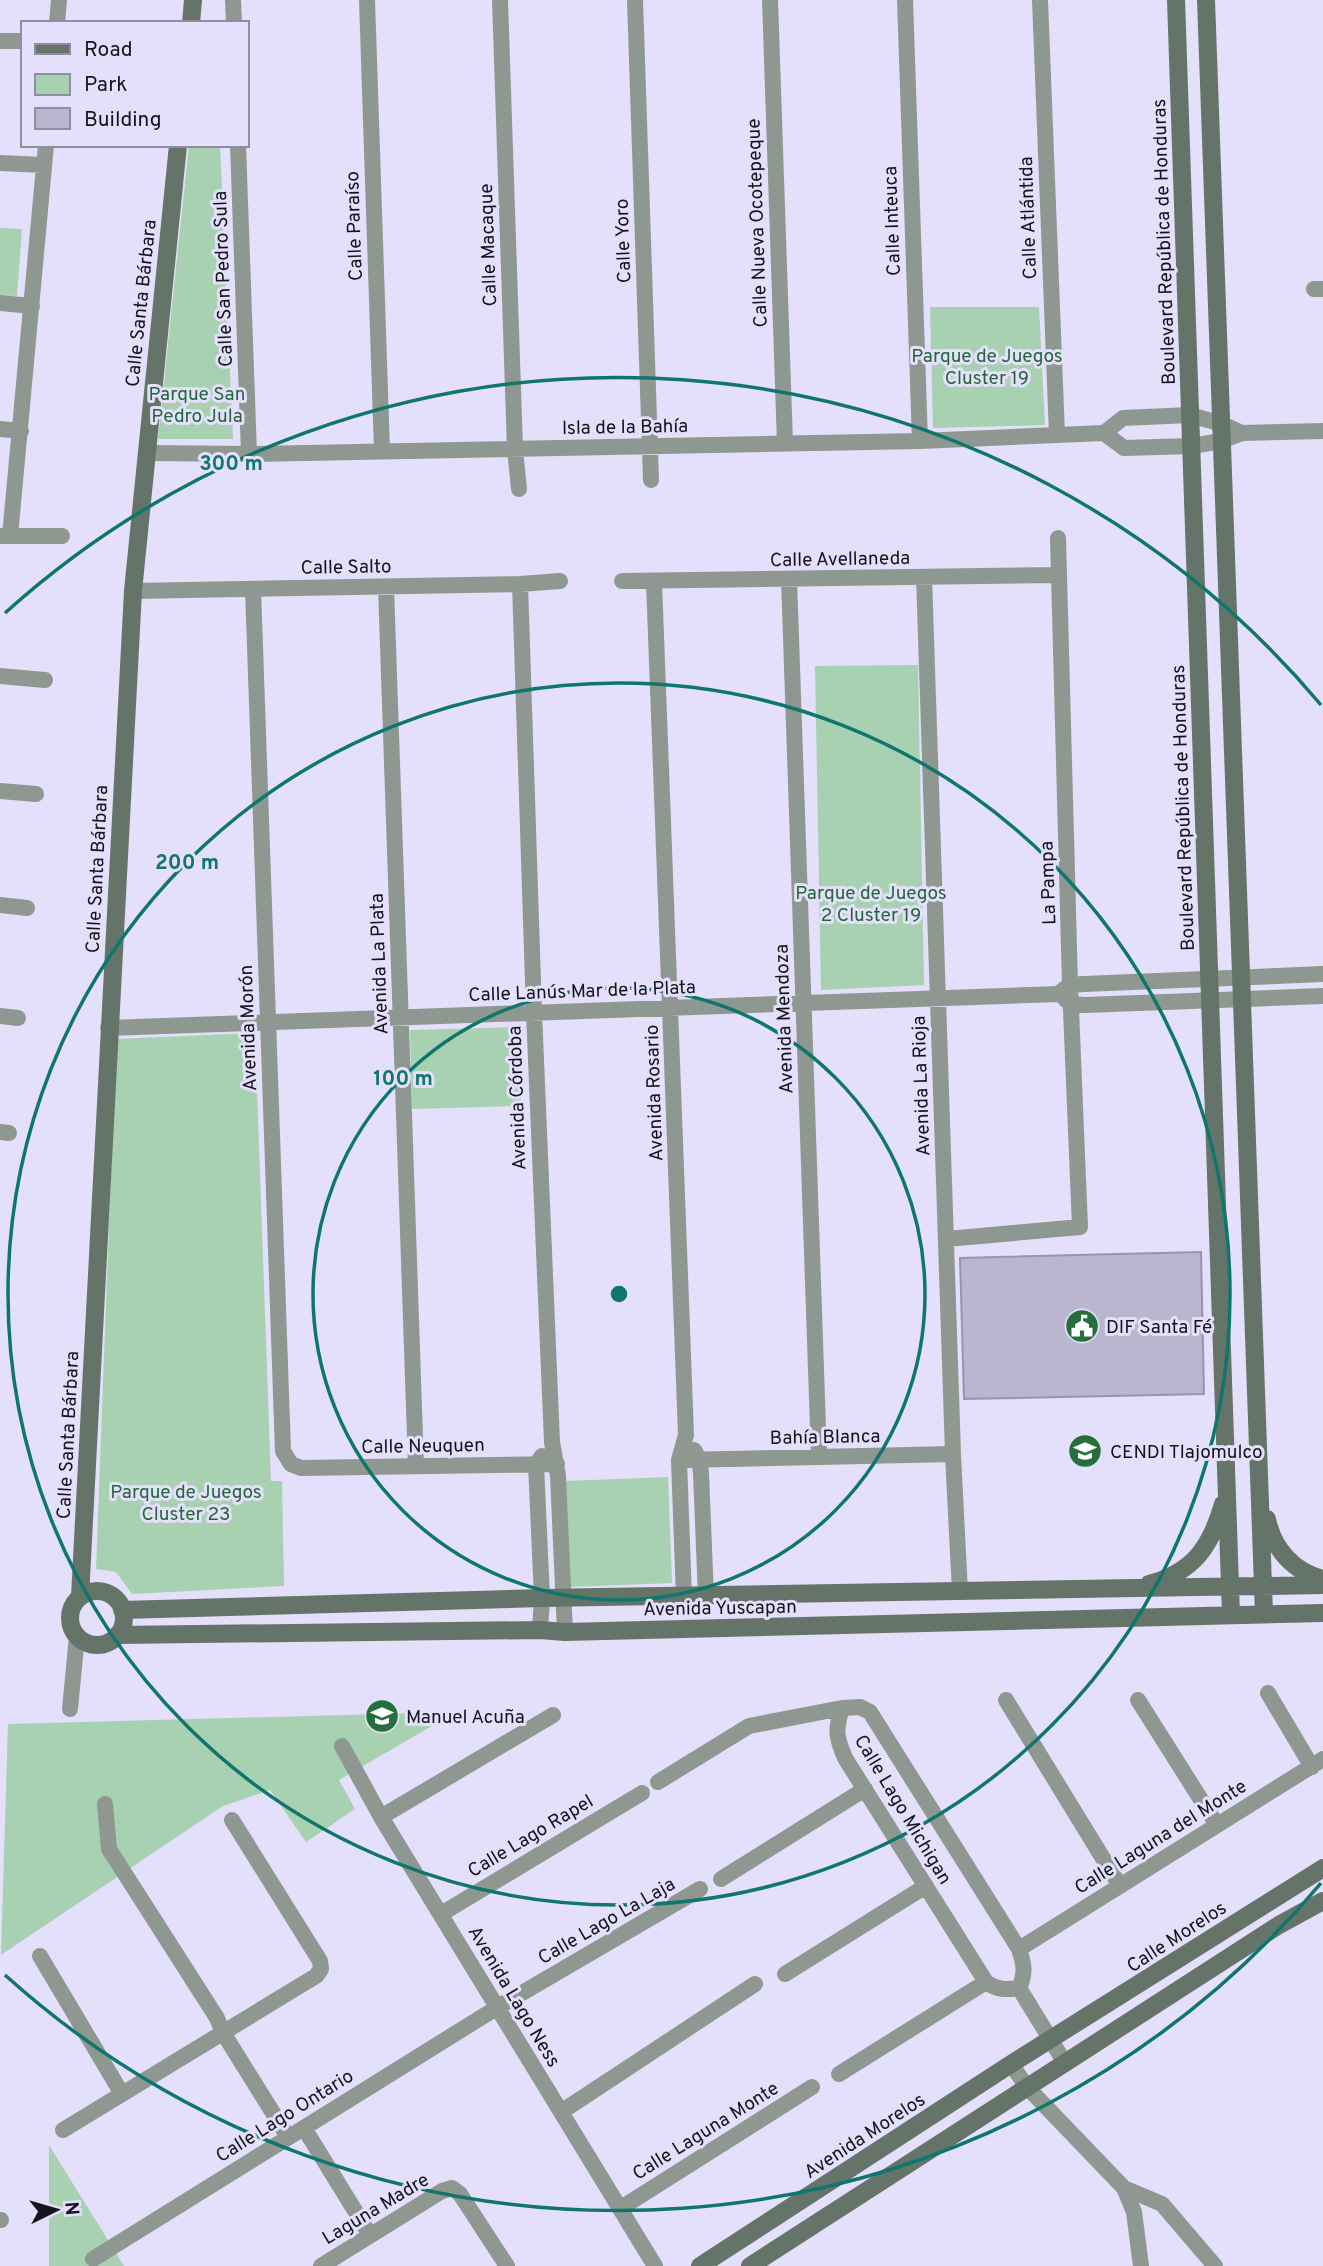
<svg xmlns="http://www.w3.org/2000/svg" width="1323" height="2266" font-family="Overpass,sans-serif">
	<rect width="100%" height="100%" fill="#e4dffa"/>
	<!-- green -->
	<path fill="#a7d1b0" d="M 189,145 L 220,145 L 233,439 L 158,439 Z
		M 0,228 L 22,229 L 17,296 L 0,295 Z
		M 930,307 L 1039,307 L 1045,425 L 933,428 Z
		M 918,665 L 924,985 L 821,990 L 815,666 Z
		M 518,1027 L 521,1106 L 412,1109 L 410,1030 Z
		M 255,1033 L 271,1481 L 282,1481 L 284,1586 L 132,1594 L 116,1572 L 96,1569 L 116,1039 Z
		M 668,1477 L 672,1583 L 570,1587 L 566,1481 Z
		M 456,1712 L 339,1780 L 355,1809 L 306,1842 L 270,1790 L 223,1806 L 1,1955 L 8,1724 Z
		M 49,2145 L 124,2266 L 49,2266 Z"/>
	<!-- building -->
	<path fill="#bab6cf" stroke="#9994ad" stroke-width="2" d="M 1201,1252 L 1204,1394 L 964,1399 L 960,1258 Z"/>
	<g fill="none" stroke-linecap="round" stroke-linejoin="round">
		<!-- street -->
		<path stroke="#8e9890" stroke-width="16" d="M 233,0 L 234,23
			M 367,0 L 382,451
			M 500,0 L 515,449 L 519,489
			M 635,0 L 651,480
			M 770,0 L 785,444
			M 905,0 L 920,441
			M 1040,0 L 1057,435
			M 57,23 L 59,0
			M 0,41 L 23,41
			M 238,145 L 249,454
			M 0,163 L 44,165
			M 1314,289 L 1323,289
			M 0,303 L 32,306
			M 0,429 L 21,431
			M 1104,433 L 1124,448 L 1192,446 L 1221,441 L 1242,433 L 1323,431
			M 146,453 L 249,454 L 920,441 L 1104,433 L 1123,418 L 1190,415 L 1222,424 L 1242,433
			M 2,536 L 62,536
			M 10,536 L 46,145
			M 924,577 L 953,1454 L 960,1592
			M 789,579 L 819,1457
			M 622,581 L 1059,575
			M 654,582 L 686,1435 L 679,1460 L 684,1598
			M 520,584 L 534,1012 L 552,1442 L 558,1476 L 565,1632
			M 386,587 L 416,1466
			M 253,589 L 283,1451 L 291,1464 L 301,1468 L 557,1464
			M 133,591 L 520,584 L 560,581
			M 0,676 L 45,680
			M 0,791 L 36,794
			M 0,905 L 27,908
			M 1065,999 L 1071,1004 L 1085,1005 L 1323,996
			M 0,1016 L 18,1018
			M 108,1028 L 1058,994 L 1070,985 L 1084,984 L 1323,974
			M 0,1132 L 9,1133
			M 947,1239 L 1080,1227 L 1070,985 L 1058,538
			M 694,1450 L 699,1459 L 701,1473 L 706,1597
			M 679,1460 L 953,1454
			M 540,1630 L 542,1598 L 536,1464 L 542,1456
			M 1268,1693 L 1312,1767
			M 1006,1700 L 1120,1886
			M 1138,1700 L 1217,1825
			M 842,1708 C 835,1730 836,1737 845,1758 L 986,1982 C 997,1990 1006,1990 1019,1988
			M 70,1709 L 77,1636
			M 342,1746 L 381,1817 L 655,2266
			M 658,1782 L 749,1726 L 842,1708 L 860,1707 L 870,1712 L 1019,1949 C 1024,1964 1026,1973 1019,1988
			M 105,1804 L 109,1849 L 217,2018 L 222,2031 L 288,2137
			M 381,1817 L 553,1715
			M 721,1879 L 865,1789
			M 441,1914 L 642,1793
			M 1019,1949 L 1323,1759
			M 40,1956 L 122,2094
			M 785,1974 L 926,1886
			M 1019,1988 L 1065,2063
			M 1011,2064 L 1027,2087 L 1124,2188 L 1162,2204 L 1215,2266
			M 839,2074 L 986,1982
			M 561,2112 L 755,1984
			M 304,2128 L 370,2235
			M 63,2130 L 316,1976 L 321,1969 L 320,1961 L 232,1820
			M 1124,2188 L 1134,2212 L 1141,2266
			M 621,2208 L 812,2087
			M 0,2220 L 1,2220
			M 93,2259 L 498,2007 L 700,1889
			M 321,2266 L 442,2191 L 452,2188 L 460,2194 L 507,2266"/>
		<!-- secondary -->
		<path stroke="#657468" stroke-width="18" d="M 1176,0 L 1231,1615
			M 1206,0 L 1264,1614
			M 191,23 L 193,0
			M 1267,1519 C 1273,1549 1294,1572 1323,1579
			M 1149,1584 C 1194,1572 1211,1546 1223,1504
			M70 1618a27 27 0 1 1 54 0a27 27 0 1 1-54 0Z
			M 80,1597 L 133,591 L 178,145
			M 122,1610 L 542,1598 L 1323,1585
			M 117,1635 L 540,1630 L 565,1632 L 1323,1613
			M 700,2266 L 1011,2064 L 1323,1868
			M 750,2266 L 1279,1925 L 1323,1901"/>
	</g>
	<!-- distance rings -->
	<g fill="none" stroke="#0f766e" stroke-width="3.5">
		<circle cx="619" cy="1294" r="306"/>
		<circle cx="619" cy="1294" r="611"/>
		<path d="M1321 1883A917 917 0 0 1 5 1975M5 613A917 917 0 0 1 1321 705"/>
	</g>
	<!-- icons -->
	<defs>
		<g id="civic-disc" transform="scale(1.75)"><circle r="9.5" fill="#256f3d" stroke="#e4dffa"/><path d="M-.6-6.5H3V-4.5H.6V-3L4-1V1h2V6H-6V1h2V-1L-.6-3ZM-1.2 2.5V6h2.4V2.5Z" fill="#fff"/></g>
		<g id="school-disc" transform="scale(1.75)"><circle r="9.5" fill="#256f3d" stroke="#e4dffa"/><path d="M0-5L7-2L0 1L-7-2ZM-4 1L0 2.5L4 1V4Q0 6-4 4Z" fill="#fff"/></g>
	</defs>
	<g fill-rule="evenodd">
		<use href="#civic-disc" x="1082" y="1326"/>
		<use href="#school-disc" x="1085" y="1451"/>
		<use href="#school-disc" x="382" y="1716"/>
	</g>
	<g text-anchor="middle" stroke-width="6" stroke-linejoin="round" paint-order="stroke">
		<!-- street labels -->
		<g font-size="19" fill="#15131c" stroke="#e4dffa">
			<text transform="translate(1027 218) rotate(-92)" y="7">Calle Atlántida</text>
			<text transform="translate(891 221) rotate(-92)" y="7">Calle Inteuca</text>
			<text transform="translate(756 223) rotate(-92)" y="7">Calle Nueva Ocotepeque</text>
			<text transform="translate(353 226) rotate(-92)" y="7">Calle Paraíso</text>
			<text transform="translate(622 241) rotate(-92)" y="7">Calle Yoro</text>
			<text transform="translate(1163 242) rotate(-92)" y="7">Boulevard República de Honduras</text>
			<text transform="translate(487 245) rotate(-92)" y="7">Calle Macaque</text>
			<text transform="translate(222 279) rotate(-92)" y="7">Calle San Pedro Sula</text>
			<text transform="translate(140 303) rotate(-84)" y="7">Calle Santa Bárbara</text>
			<text transform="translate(625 426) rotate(-1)" y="7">Isla de la Bahía</text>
			<text transform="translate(840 558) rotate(-1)" y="7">Calle Avellaneda</text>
			<text transform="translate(346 566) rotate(-1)" y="7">Calle Salto</text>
			<text transform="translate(1182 808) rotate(-92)" y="7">Boulevard República de Honduras</text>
			<text transform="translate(96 869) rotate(-87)" y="7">Calle Santa Bárbara</text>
			<text transform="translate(1047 883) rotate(-92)" y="7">La Pampa</text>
			<text transform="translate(378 964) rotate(-92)" y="7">Avenida La Plata</text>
			<text transform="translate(582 990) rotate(-2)" y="7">Calle Lanús Mar de la Plata</text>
			<text transform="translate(783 1019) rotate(-92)" y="7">Avenida Mendoza</text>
			<text transform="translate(247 1028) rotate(-92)" y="7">Avenida Morón</text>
			<text transform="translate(920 1086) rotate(-92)" y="7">Avenida La Rioja</text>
			<text transform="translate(653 1093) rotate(-92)" y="7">Avenida Rosario</text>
			<text transform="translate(516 1098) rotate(-92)" y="7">Avenida Córdoba</text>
			<text transform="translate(67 1435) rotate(-87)" y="7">Calle Santa Bárbara</text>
			<text transform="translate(825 1436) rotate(-1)" y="7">Bahía Blanca</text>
			<text transform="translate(423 1445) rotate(-1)" y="7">Calle Neuquen</text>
			<text transform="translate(720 1607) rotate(-1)" y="7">Avenida Yuscapan</text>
			<text transform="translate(904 1809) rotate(59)" y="7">Calle Lago Michigan</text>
			<text transform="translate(530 1835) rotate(-31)" y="7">Calle Lago Rapel</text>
			<text transform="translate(1160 1836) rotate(-32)" y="7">Calle Laguna del Monte</text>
			<text transform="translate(606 1920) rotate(-30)" y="7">Calle Lago La Laja</text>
			<text transform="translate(1176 1936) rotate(-33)" y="7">Calle Morelos</text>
			<text transform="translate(515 1996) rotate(59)" y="7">Avenida Lago Ness</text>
			<text transform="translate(284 2115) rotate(-32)" y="7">Calle Lago Ontario</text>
			<text transform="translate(705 2130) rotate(-32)" y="7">Calle Laguna Monte</text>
			<text transform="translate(864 2135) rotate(-33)" y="7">Avenida Morelos</text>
			<text transform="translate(375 2208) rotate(-31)" y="7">Laguna Madre</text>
		</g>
		<!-- park labels -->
		<g font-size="19" fill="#236739" stroke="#e4dffa">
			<text x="987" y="362">Parque de Juegos<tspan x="987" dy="22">Cluster 19</tspan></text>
			<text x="197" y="400">Parque San<tspan x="197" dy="22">Pedro Jula</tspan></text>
			<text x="871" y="899">Parque de Juegos<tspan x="871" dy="22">2 Cluster 19</tspan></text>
			<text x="186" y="1498">Parque de Juegos<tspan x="186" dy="22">Cluster 23</tspan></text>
		</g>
		<!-- poi labels -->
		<g font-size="19" fill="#15131c" stroke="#e4dffa" text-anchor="start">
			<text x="1106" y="1333">DIF Santa Fé</text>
			<text x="1110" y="1458">CENDI Tlajomulco</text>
			<text x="406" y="1723">Manuel Acuña</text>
		</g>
	</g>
	<circle cx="619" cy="1294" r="10" fill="#0f766e" stroke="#e4dffa" stroke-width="3.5"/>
	<g font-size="21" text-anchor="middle" font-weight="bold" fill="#0f766e" stroke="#e4dffa" stroke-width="6" stroke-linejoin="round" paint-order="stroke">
		<text x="231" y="470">300 m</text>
		<text x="187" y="869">200 m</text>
		<text x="403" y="1085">100 m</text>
	</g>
	<!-- legend -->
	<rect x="21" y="21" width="228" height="126" fill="#e4dffa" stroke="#918da1" stroke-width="2"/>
	<rect x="35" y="44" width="35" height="10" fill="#657468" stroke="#918da1" stroke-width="2"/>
	<text x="84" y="56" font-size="21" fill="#15131c">Road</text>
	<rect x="35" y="74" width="35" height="21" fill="#a7d1b0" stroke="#918da1" stroke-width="2"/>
	<text x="84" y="91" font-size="21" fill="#15131c">Park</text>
	<rect x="35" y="108" width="35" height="21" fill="#bab6cf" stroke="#918da1" stroke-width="2"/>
	<text x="84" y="126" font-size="21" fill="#15131c">Building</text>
	<!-- north arrow -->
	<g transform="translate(56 2210) rotate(85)" stroke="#e4dffa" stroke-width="5" paint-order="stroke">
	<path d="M0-5L12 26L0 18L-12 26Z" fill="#15131c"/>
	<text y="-10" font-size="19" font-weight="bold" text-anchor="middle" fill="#15131c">N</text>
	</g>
</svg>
